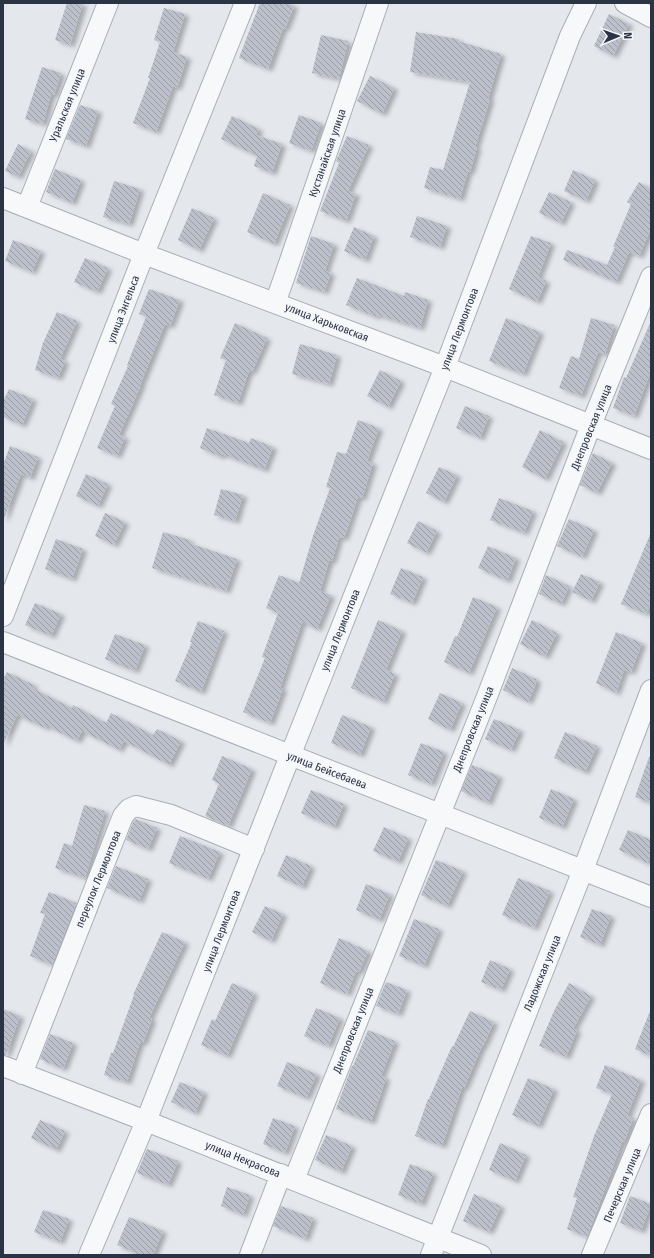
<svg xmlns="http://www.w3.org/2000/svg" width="654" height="1258" font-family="'Fira Sans Condensed',sans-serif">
	<defs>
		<pattern id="building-back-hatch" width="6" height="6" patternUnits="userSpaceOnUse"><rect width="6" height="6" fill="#bbc0ca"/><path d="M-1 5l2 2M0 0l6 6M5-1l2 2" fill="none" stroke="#989da6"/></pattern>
		<filter id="shadow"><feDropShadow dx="4.5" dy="2.5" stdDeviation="2" flood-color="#0004"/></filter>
	</defs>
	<rect width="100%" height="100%" fill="#e4e7ec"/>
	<!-- building -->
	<path fill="url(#building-back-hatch)" filter="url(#shadow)" d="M 67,3 L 83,3 L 70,45 L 55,40 Z
		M 260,3 L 288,3 L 294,6 L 285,29 L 283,28 L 268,69 L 239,58 Z
		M 164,8 L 185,14 L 173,52 L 187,57 L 177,88 L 173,86 L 156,132 L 133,123 L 150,78 L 148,78 L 160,42 L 154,40 Z
		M 609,14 L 629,24 L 613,56 L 594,46 Z
		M 416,32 L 458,39 L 458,41 L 501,54 L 488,99 L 490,99 L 475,147 L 477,147 L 470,172 L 468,171 L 460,199 L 424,188 L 430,167 L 443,170 L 470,82 L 410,72 Z
		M 321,35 L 348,41 L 339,79 L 312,73 Z
		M 42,67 L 61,73 L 54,95 L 51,94 L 43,124 L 25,119 Z
		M 370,76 L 394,88 L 382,114 L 357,101 Z
		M 80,105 L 98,111 L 86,146 L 66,139 Z
		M 299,115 L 321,123 L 311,151 L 289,143 Z
		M 232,116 L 259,129 L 256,135 L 282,144 L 272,173 L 254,166 L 257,156 L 221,139 Z
		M 347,136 L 369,145 L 348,191 L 356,194 L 346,221 L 320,211 L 339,163 L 336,161 Z
		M 18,144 L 31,151 L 18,177 L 5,171 Z
		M 55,169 L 81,180 L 72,203 L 46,192 Z
		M 573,170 L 595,180 L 586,201 L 564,191 Z
		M 114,181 L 140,189 L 129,224 L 103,217 Z
		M 639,182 L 651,189 L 651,228 L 639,256 L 629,252 L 616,282 L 563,260 L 567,250 L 607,265 L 615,247 L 613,247 L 631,204 L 627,202 Z
		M 549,192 L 571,202 L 561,223 L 539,213 Z
		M 263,193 L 290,205 L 274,244 L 247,232 Z
		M 192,208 L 214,218 L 199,250 L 178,240 Z
		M 417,216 L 447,226 L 440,247 L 410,237 Z
		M 354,227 L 374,236 L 365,260 L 344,251 Z
		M 311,236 L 334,244 L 325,271 L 331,273 L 324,292 L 296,283 Z
		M 531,236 L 551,243 L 538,277 L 546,281 L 537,302 L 509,289 Z
		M 13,240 L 41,251 L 32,272 L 5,261 Z
		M 85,258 L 108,268 L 97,292 L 74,282 Z
		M 357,278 L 404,296 L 405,292 L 428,300 L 420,328 L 377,315 L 376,317 L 346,305 Z
		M 149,289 L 180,300 L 170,326 L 165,324 L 140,385 L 141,385 L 119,435 L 125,437 L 117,456 L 97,448 L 115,406 L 111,404 L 128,366 L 127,365 L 146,317 L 139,314 Z
		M 57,312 L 77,321 L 60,359 L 65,361 L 58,378 L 35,370 L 43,343 Z
		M 506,318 L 540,332 L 523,374 L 489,361 Z
		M 591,318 L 614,325 L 605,354 L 598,352 L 581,396 L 559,388 L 571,356 L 579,359 Z
		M 651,321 L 651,370 L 634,416 L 613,408 L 624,377 L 626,378 Z
		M 235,323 L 267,338 L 252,372 L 249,371 L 238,403 L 214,395 L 226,360 L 220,358 Z
		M 300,344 L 337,355 L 329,384 L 292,374 Z
		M 380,370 L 401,381 L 388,407 L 367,396 Z
		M 9,389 L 33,399 L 22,425 L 3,417 L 3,401 Z
		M 465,406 L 489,416 L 480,438 L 456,428 Z
		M 358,420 L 379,428 L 367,461 L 373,463 L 362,498 L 358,497 L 344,538 L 339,537 L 332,561 L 329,561 L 320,591 L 331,595 L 317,629 L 302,622 L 280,688 L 283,689 L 270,723 L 243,712 L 265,658 L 262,657 L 278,613 L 266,608 L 279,575 L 299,583 L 313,536 L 330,488 L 326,487 L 337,452 L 346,454 Z
		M 207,428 L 249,443 L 251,438 L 273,447 L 264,470 L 222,454 L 221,457 L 200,448 Z
		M 540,430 L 563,442 L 545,479 L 522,467 Z
		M 10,446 L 38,457 L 30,478 L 21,474 L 4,519 L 3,519 L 3,465 Z
		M 593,453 L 612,463 L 597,493 L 580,485 Z
		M 439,467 L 457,475 L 444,502 L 426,493 Z
		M 86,474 L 108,484 L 98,506 L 76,496 Z
		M 221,489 L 243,495 L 235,521 L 214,515 Z
		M 499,498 L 533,511 L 524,533 L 490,520 Z
		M 105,513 L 125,522 L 114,545 L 95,536 Z
		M 569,519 L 594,530 L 582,557 L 557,546 Z
		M 418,521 L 437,531 L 426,553 L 407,543 Z
		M 163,532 L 190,540 L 189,543 L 237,559 L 226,591 L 152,568 Z
		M 651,532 L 651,603 L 646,614 L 621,604 Z
		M 56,539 L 83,549 L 72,579 L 45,569 Z
		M 488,546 L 516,558 L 507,581 L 478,568 Z
		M 401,568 L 423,577 L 412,603 L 390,594 Z
		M 581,574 L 600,582 L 591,601 L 572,592 Z
		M 546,575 L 569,586 L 561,604 L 539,594 Z
		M 473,597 L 497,607 L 469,673 L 444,662 L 455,636 L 457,637 Z
		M 35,603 L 61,614 L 51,636 L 25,625 Z
		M 378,620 L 402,631 L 386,670 L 395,674 L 383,702 L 351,688 Z
		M 532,620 L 557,633 L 545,657 L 520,644 Z
		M 198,621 L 224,631 L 201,692 L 175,681 L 192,642 L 190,642 Z
		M 616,632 L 642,643 L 631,672 L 624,670 L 616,693 L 596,683 Z
		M 115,634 L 145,645 L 135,671 L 105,659 Z
		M 512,668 L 536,679 L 536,684 L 528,702 L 503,690 Z
		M 7,672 L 34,685 L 32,688 L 72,708 L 73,705 L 106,723 L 111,713 L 153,735 L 157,729 L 181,741 L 169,765 L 124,741 L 119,750 L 82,731 L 77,741 L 47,726 L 45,728 L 17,715 L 3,745 L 3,679 Z
		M 440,693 L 462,703 L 450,730 L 428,719 Z
		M 342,715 L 371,727 L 360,755 L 331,743 Z
		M 494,719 L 520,730 L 511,750 L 485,739 Z
		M 565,732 L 597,746 L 585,772 L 554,758 Z
		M 421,743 L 444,752 L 431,784 L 408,775 Z
		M 222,756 L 252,769 L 228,826 L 205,816 L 219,784 L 212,780 Z
		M 649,757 L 651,757 L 651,803 L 635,797 Z
		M 472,765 L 499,776 L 488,803 L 461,791 Z
		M 551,789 L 574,799 L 562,827 L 539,818 Z
		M 311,790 L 344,804 L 334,827 L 301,813 Z
		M 84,805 L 105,811 L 85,878 L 55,868 L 64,843 L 72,846 Z
		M 136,819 L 157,828 L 148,849 L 126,840 L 133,822 Z
		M 384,827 L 408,838 L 398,862 L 373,851 Z
		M 628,830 L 651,840 L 651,855 L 647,863 L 619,850 Z
		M 180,836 L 220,852 L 208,879 L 169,863 Z
		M 286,855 L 311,866 L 302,887 L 277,876 Z
		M 436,860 L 463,871 L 447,906 L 421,895 Z
		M 116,866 L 148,879 L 139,901 L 107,888 Z
		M 518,878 L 550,891 L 534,928 L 502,915 Z
		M 366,884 L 390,894 L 379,920 L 356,910 Z
		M 49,892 L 76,903 L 52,965 L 30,956 L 45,914 L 40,913 Z
		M 265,906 L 283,914 L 271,941 L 252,932 Z
		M 592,909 L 611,916 L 600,945 L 580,937 Z
		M 414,919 L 439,929 L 424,966 L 399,956 Z
		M 162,932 L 185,942 L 149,1018 L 152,1019 L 143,1043 L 140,1042 L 127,1082 L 104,1075 L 111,1053 L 113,1053 L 134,995 L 133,995 Z
		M 339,938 L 368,951 L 359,972 L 356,971 L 347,994 L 320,983 Z
		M 490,960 L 510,969 L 501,990 L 481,982 Z
		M 386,982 L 407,990 L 398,1014 L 376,1006 Z
		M 232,983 L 254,993 L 227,1056 L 201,1045 L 212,1019 L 215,1021 Z
		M 569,983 L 591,996 L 573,1029 L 577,1030 L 566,1057 L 539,1046 L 554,1011 Z
		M 316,1008 L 340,1018 L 328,1046 L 304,1036 Z
		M 3,1009 L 20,1016 L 6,1055 L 3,1055 Z
		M 470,1011 L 494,1022 L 483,1046 L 482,1046 L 464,1088 L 462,1087 L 442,1146 L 415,1136 L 428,1099 L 429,1099 L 452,1046 L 453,1047 Z
		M 650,1011 L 651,1011 L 651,1056 L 635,1049 Z
		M 368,1030 L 395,1041 L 381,1076 L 386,1078 L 371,1122 L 336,1109 L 352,1066 L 353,1066 Z
		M 50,1034 L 73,1043 L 63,1069 L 40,1059 Z
		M 287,1062 L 317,1074 L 306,1098 L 277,1086 Z
		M 605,1065 L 641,1080 L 627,1116 L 633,1118 L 624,1142 L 622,1142 L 587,1237 L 567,1229 L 577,1198 L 573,1197 L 594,1136 L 612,1094 L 596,1088 Z
		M 528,1078 L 554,1089 L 538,1126 L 512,1115 Z
		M 180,1082 L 204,1092 L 195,1113 L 171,1102 Z
		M 273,1118 L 295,1126 L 285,1153 L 263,1144 Z
		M 40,1120 L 65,1131 L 56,1150 L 31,1138 Z
		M 326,1135 L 352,1146 L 341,1172 L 315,1160 Z
		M 500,1143 L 526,1155 L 515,1181 L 489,1170 Z
		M 147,1149 L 178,1161 L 168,1185 L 137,1173 Z
		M 410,1164 L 433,1173 L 421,1204 L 398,1195 Z
		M 227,1187 L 250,1195 L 243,1215 L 221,1206 Z
		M 474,1194 L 501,1206 L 489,1232 L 463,1221 Z
		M 630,1196 L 651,1204 L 641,1231 L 620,1223 Z
		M 281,1206 L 313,1218 L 305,1239 L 273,1226 Z
		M 43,1210 L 69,1219 L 60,1242 L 34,1232 Z
		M 129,1217 L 163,1231 L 153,1255 L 140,1255 L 117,1245 Z"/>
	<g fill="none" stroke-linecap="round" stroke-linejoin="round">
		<!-- minor casing -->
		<g stroke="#a9aeb7" stroke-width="22">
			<path id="minor" d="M 625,3 L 651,17
				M 3,198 L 144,254 L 445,367 L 651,449
				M 27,207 L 108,3
				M 275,303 L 284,278 L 378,3
				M 3,616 L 144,254 L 245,3
				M 3,642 L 651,897
				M 3,1066 L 146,1121 L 481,1255
				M 22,1074 L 123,816 L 129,809 L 136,806 L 171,815 L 254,849
				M 294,1180 L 486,699 L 591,425 L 651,277
				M 89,1255 L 146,1121 L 290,756 L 445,367 L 570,36 L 586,3
				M 250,1255 L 281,1174
				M 431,1255 L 583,870 L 651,690
				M 592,1255 L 651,1114"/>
		</g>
		<!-- minor -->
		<use href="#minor" stroke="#f7f8fa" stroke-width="20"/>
	</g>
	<g text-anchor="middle" stroke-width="3.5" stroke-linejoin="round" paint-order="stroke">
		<!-- street labels -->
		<g font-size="11" fill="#2b3445" stroke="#f4f6f9">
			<text transform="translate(67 105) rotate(-68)" y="4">Уральская улица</text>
			<text transform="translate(327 153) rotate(-71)" y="4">Кустанайская улица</text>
			<text transform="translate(123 309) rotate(-69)" y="4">улица Энгельса</text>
			<text transform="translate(327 322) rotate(21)" y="4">улица Харьковская</text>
			<text transform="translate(459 329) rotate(-69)" y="4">улица Лермонтова</text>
			<text transform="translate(591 427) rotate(-68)" y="4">Днепровская улица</text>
			<text transform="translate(340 630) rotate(-68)" y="4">улица Лермонтова</text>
			<text transform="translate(473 729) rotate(-68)" y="4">Днепровская улица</text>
			<text transform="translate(327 770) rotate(21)" y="4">улица Бейсебаева</text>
			<text transform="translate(98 879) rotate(-68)" y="4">переулок Лермонтова</text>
			<text transform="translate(221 931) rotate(-69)" y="4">улица Лермонтова</text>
			<text transform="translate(542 973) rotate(-68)" y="4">Ладожская улица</text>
			<text transform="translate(353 1030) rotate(-68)" y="4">Днепровская улица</text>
			<text transform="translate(243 1159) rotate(22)" y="4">улица Некрасова</text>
			<text transform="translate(622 1185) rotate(-67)" y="4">Печерская улица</text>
		</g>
	</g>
	<!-- border -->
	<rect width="654" height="1258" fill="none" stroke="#2b3445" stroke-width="8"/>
	<!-- north arrow -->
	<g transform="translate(618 36) rotate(88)" stroke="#f4f6f9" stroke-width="3" paint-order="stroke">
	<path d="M0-3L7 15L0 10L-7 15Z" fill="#2b3445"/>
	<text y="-6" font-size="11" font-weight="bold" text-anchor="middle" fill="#2b3445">N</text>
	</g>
</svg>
